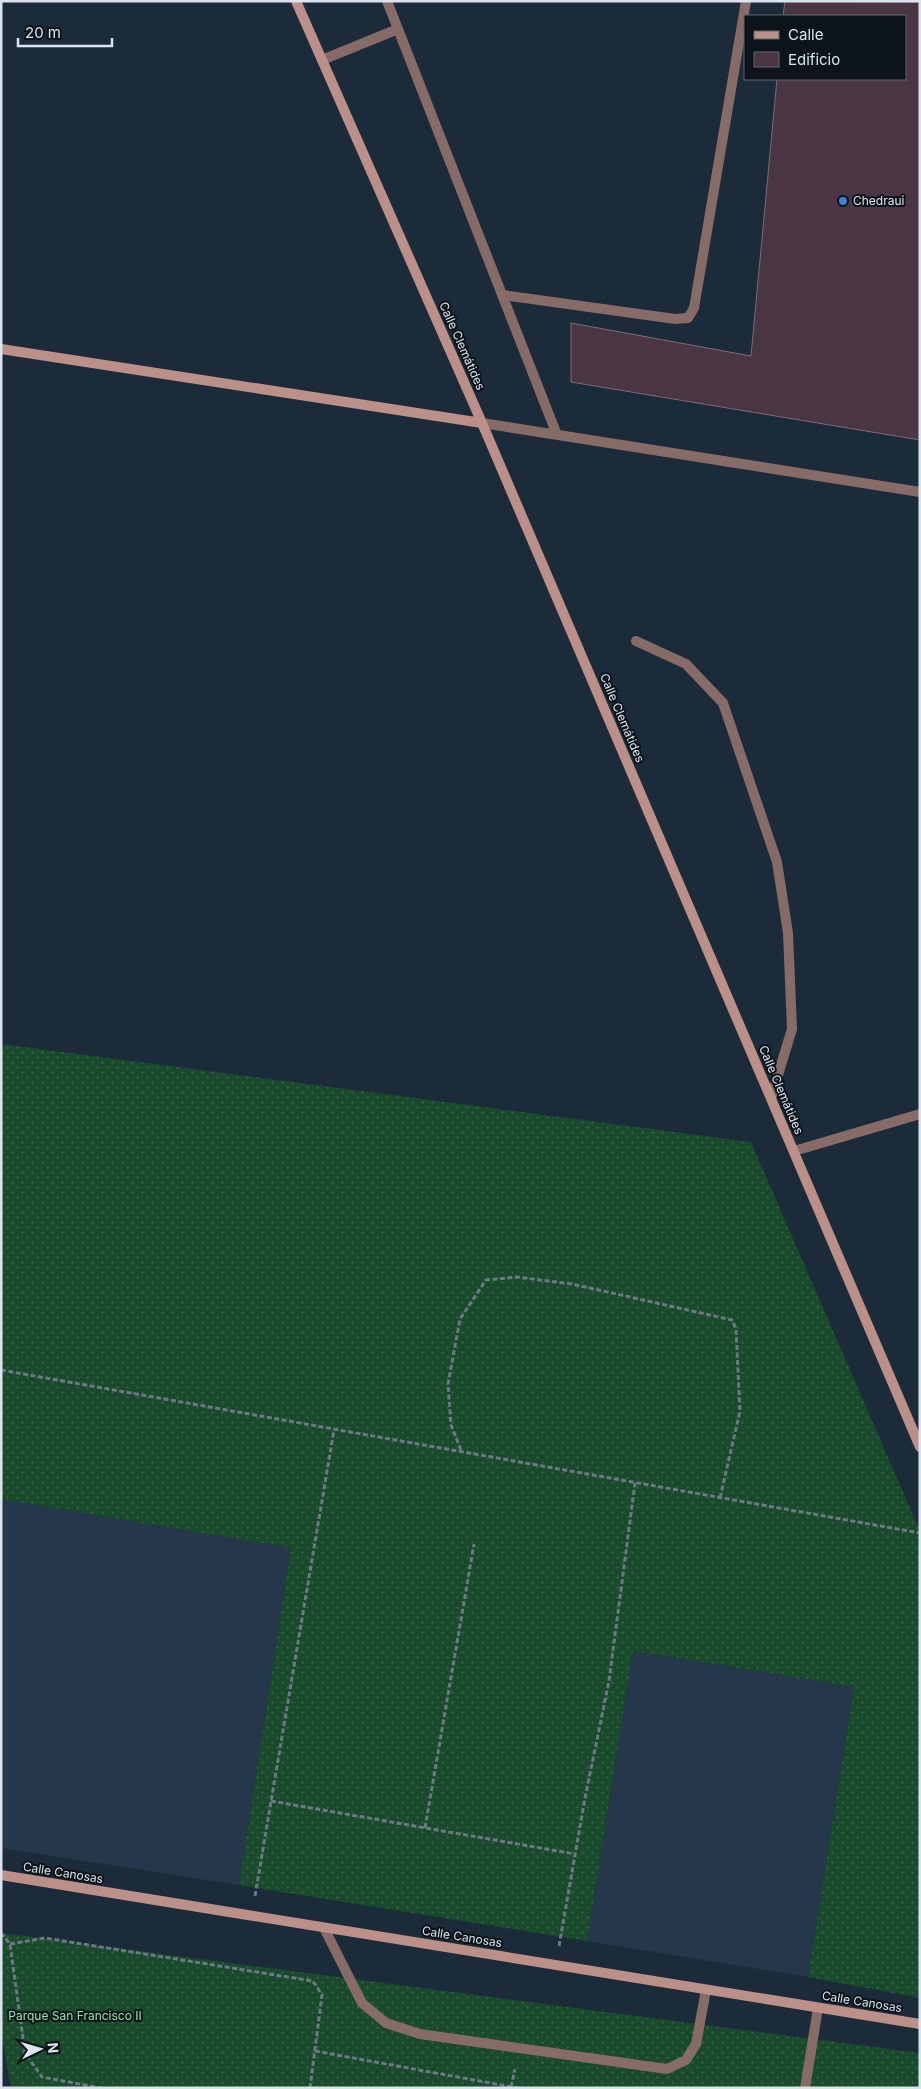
<svg xmlns="http://www.w3.org/2000/svg" width="921" height="2089" font-family="Inter,sans-serif">
	<defs>
		<pattern id="grass-dots" width="8" height="8" patternUnits="userSpaceOnUse" patternTransform="scale(1.25)"><rect width="8" height="8" fill="#194a2b"/><path d="M2 2h.1M6 6h.1" fill="none" stroke="#3a644a" stroke-width="1.8" stroke-linecap="round"/></pattern>
	</defs>
	<rect width="100%" height="100%" fill="#1c2b39"/>
	<!-- built -->
	<path fill="#25374a" d="M 1,1499 L 291,1548 L 239,1885 L 1,1848 Z
		M 633,1651 L 854,1687 L 808,1977 L 587,1941 Z"/>
	<!-- grass -->
	<path fill="url(#grass-dots)" d="M 1,1044 L 751,1142 L 920,1531 L 920,1998 L 808,1977 L 854,1687 L 633,1651 L 587,1941 L 239,1885 L 291,1548 L 1,1499 Z
		M 1,1933 L 920,2053 L 920,2088 L 11,2088 L 1,2032 Z"/>
	<!-- building -->
	<path fill="#493642" stroke="#806a77" d="M 785,1 L 920,2 L 920,440 L 571,382 L 571,323 L 751,356 L 777,79 L 905,79 L 905,16 L 783,16 Z"/>
	<g fill="none" stroke-linecap="round" stroke-linejoin="round">
		<!-- path -->
		<path stroke="#6c7884" stroke-width="3" stroke-dasharray="5 2.5" stroke-linecap="butt" d="M 1,1370 L 920,1533
			M 461,1450 L 451,1425 L 448,1384 L 460,1319 L 486,1280 L 517,1277 L 572,1284 L 732,1320 L 736,1329 L 740,1411 L 720,1498
			M 271,1801 L 575,1854
			M 425,1828 L 474,1544
			M 255,1896 L 334,1430
			M 1,1933 L 10,1944 L 25,2053 L 42,2077 L 101,2088
			M 10,1944 L 45,1938 L 313,1981 L 322,1995 L 310,2088
			M 559,1946 L 585,1798 L 609,1681 L 635,1483
			M 315,2051 L 518,2088
			M 511,2087 L 515,2069"/>
		<!-- lane -->
		<path stroke="#866b66" stroke-width="10" d="M 387,1 L 557,435
			M 322,60 L 398,29
			M 503,295 L 675,319 L 688,318 L 694,308 L 746,1
			M 482,423 L 920,492
			M 636,641 L 686,664 L 723,703 L 777,862 L 788,933 L 792,1029 L 771,1098
			M 794,1151 L 920,1114
			M 324,1928 L 362,2003 L 386,2023 L 420,2034 L 667,2069 L 686,2060 L 696,2044 L 706,1990
			M 805,2088 L 818,2008"/>
		<!-- secondary -->
		<path stroke="#bb9088" stroke-width="10" d="M 296,1 L 482,423 L 920,1447
			M 1,349 L 482,423
			M 1,1875 L 920,2024"/>
	</g>
	<!-- markers -->
	<circle fill="#3f7fe0" stroke="#0c1319" stroke-width="2" cx="843" cy="201" r="5"/>
	<g text-anchor="middle" stroke-width="4" stroke-linejoin="round" paint-order="stroke">
		<!-- poi labels -->
		<g font-size="12" fill="#dbe4ee" stroke="#0c1319" text-anchor="start">
			<text x="853" y="205">Chedraui</text>
		</g>
		<!-- street labels -->
		<g font-size="12" fill="#dbe4ee" stroke="#0c1319">
			<text transform="translate(462 346) rotate(66)" y="4">Calle Clemátides</text>
			<text transform="translate(622 718) rotate(67)" y="4">Calle Clemátides</text>
			<text transform="translate(781 1090) rotate(67)" y="4">Calle Clemátides</text>
			<text transform="translate(63 1873) rotate(9)" y="4">Calle Canosas</text>
			<text transform="translate(462 1937) rotate(9)" y="4">Calle Canosas</text>
			<text transform="translate(862 2002) rotate(9)" y="4">Calle Canosas</text>
		</g>
		<!-- park labels -->
		<g font-size="12" fill="#94e1ab" stroke="#0c1319">
			<text x="75" y="2020">Parque San Francisco II</text>
		</g>
	</g>
	<!-- border -->
	<rect width="921" height="2089" fill="none" stroke="#dbe4ee" stroke-width="5"/>
	<!-- legend -->
	<rect x="744" y="15" width="162" height="65" fill="#0c1319" stroke="#5f676e"/>
	<rect x="754" y="31" width="25" height="8" fill="#bb9088" stroke="#5f676e"/>
	<text x="788" y="40" font-size="15" fill="#dbe4ee">Calle</text>
	<rect x="754" y="52" width="25" height="15" fill="#493642" stroke="#5f676e"/>
	<text x="788" y="65" font-size="15" fill="#dbe4ee">Edificio</text>
	<!-- north arrow -->
	<g transform="translate(40 2049) rotate(85)" stroke="#0c1319" stroke-width="4" paint-order="stroke">
	<path d="M0-4L9 19L0 12L-9 19Z" fill="#dbe4ee"/>
	<text y="-8" font-size="14" font-weight="bold" text-anchor="middle" fill="#dbe4ee">N</text>
	</g>
	<!-- scale -->
	<path d="M18 38v8h94v-8" fill="none" stroke="#dbe4ee" stroke-width="2.5"/>
	<text x="25" y="38" font-size="15" fill="#dbe4ee" stroke="#0c1319" stroke-width="4" paint-order="stroke">20 m</text>
</svg>
